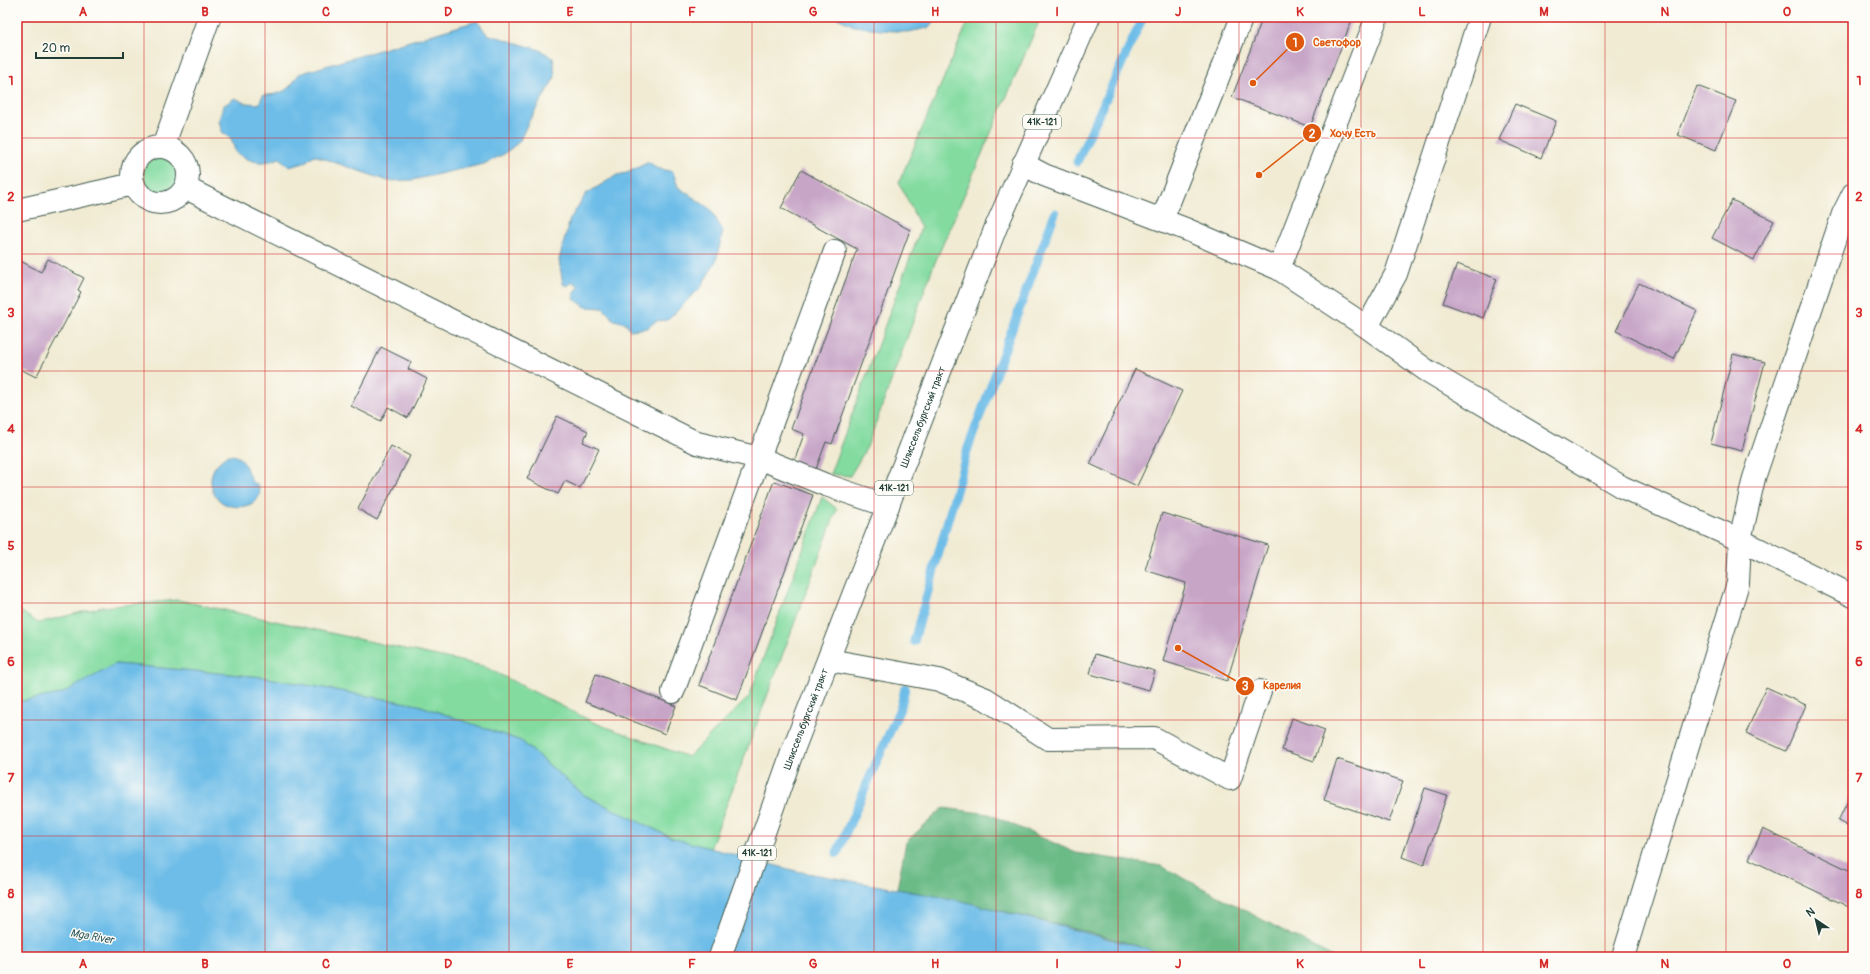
<svg xmlns="http://www.w3.org/2000/svg" width="1870" height="974" font-family="Pangolin,sans-serif">
	<rect width="100%" height="100%" fill="#fdfcf7"/>
	<filter id="ink" filterUnits="userSpaceOnUse"><feTurbulence type="fractalNoise" baseFrequency=".025" numOctaves="2"/><feDisplacementMap in="SourceGraphic" scale="8" xChannelSelector="R" yChannelSelector="G"/><feConvolveMatrix kernelMatrix="1 2 1 2 8 2 1 2 1" color-interpolation-filters="sRGB"/></filter>
	<filter id="wash" filterUnits="userSpaceOnUse"><feTurbulence type="fractalNoise" baseFrequency=".012" numOctaves="4" result="noise"/><feDisplacementMap in="SourceGraphic" scale="16" xChannelSelector="R" yChannelSelector="G"/><feGaussianBlur stdDeviation="0.9" result="paint"/><feColorMatrix in="noise" values="0 0 0 0 0 0 0 0 0 0 0 0 0 0 0 0 0 1.4 0 .05"/><feComposite in="paint" operator="in"/></filter>
	<g filter="url(#wash)">
		<rect width="100%" height="100%" fill="#f1ebd3"/>
		<!-- green -->
		<path fill="#83dba0" stroke="#518c6a" d="M 970,17 L 1041,17 L 933,267 L 867,447 L 850,476 L 830,474 L 921,228 L 899,182 Z
			M142 177a19 19 0 1 1 38 0a19 19 0 1 1-38 0Z
			M 822,497 L 837,509 L 710,849 L 672,838 L 584,795 L 521,741 L 418,705 L 262,677 L 116,664 L 61,695 L 17,702 L 17,609 L 38,623 L 102,607 L 178,600 L 483,666 L 595,723 L 688,757 L 749,697 Z"/>
		<!-- forest -->
		<path fill="#6abb86" stroke="#447c5d" d="M 943,808 L 989,814 L 1076,853 L 1161,866 L 1333,957 L 1165,957 C 1133,942 1097,935 1063,926 C 1008,912 954,899 897,889 L 906,842 Z"/>
		<!-- water -->
		<path fill="#6ebde8" stroke="#467d8e" d="M 835,17 L 937,17 L 928,28 L 908,32 L 881,30 L 854,26 Z
			M 477,21 L 487,34 L 540,50 L 553,58 L 555,77 L 529,121 L 519,142 L 504,154 L 484,164 L 412,180 L 388,181 L 314,155 L 304,163 L 289,167 L 280,158 C 261,165 252,163 235,152 C 233,142 231,137 222,132 L 219,121 L 223,106 L 235,98 L 245,103 L 259,104 L 263,95 C 283,95 289,90 299,74 Z
			M 649,162 L 656,168 L 673,172 L 678,187 L 710,209 L 723,231 L 716,261 L 700,288 L 668,320 L 656,321 L 647,328 L 630,330 L 626,323 L 614,320 L 603,308 L 586,307 L 574,299 L 574,292 L 578,289 L 578,285 L 573,282 L 567,286 L 563,284 L 559,260 L 570,219 L 586,194 L 617,175 L 627,173 Z
			M 228,455 C 246,454 245,471 253,483 L 257,484 C 273,509 213,520 211,482 C 211,468 218,462 228,455 Z
			M 116,664 L 262,677 L 418,705 L 521,741 L 584,795 L 672,838 L 796,871 L 958,900 L 1148,949 L 1165,957 L 17,957 L 17,702 L 61,694 Z"/>
		<g fill="none" stroke-linecap="round" stroke-linejoin="round">
			<!-- stream -->
			<path stroke="#6ebde8" stroke-width="9" d="M 1077,162 L 1143,17
				M 914,641 L 968,448 L 1055,213
				M 837,853 L 901,706 L 905,688"/>
		</g>
		<g id="blocks">
			<!-- building -->
			<path fill="#c7a5c7" d="M 1263,17 L 1353,17 L 1310,127 L 1232,97 Z
				M 1697,86 L 1736,101 L 1716,150 L 1678,135 Z
				M 1515,104 L 1556,121 L 1541,158 L 1499,140 Z
				M 801,170 L 910,230 L 832,444 L 826,442 L 816,469 L 794,462 L 804,434 L 791,429 L 857,249 L 781,208 Z
				M 1732,200 L 1774,221 L 1754,260 L 1712,238 Z
				M 17,259 L 41,272 L 48,259 L 84,278 L 78,290 L 81,292 L 36,377 L 20,369 L 17,374 Z
				M 1457,264 L 1497,279 L 1483,318 L 1443,303 Z
				M 1639,283 L 1697,311 L 1674,359 L 1616,331 Z
				M 381,347 L 411,362 L 408,369 L 427,379 L 408,418 L 388,407 L 381,421 L 351,406 Z
				M 1733,354 L 1765,362 L 1742,451 L 1711,443 Z
				M 1135,369 L 1182,391 L 1137,486 L 1090,464 Z
				M 557,416 L 588,431 L 583,442 L 599,449 L 580,488 L 565,481 L 558,494 L 527,479 Z
				M 391,446 L 410,456 L 377,520 L 358,509 Z
				M 774,481 L 813,495 L 737,700 L 699,685 Z
				M 1162,513 L 1268,545 L 1227,681 L 1163,661 L 1186,583 L 1145,570 Z
				M 17,534 L 21,535 L 18,554 L 17,554 Z
				M 1095,654 L 1155,671 L 1149,690 L 1090,674 Z
				M 596,674 L 676,706 L 665,734 L 585,702 Z
				M 1766,687 L 1806,705 L 1786,751 L 1746,733 Z
				M 1292,718 L 1325,730 L 1314,761 L 1282,750 Z
				M 1337,759 L 1403,781 L 1389,822 L 1324,800 Z
				M 1425,788 L 1447,795 L 1424,865 L 1402,857 Z
				M 1853,790 L 1853,829 L 1838,821 Z
				M 1763,829 L 1853,872 L 1853,909 L 1749,859 Z"/>
		</g>
	</g>
	<g filter="url(#ink)">
		<use href="#blocks" fill-opacity="0" stroke="#3e574c" stroke-width="1"/>
		<g fill="none" stroke-linecap="round" stroke-linejoin="round">
			<!-- minor casing -->
			<g stroke="#3e574c" stroke-width="24">
				<path id="minor" d="M 163,147 L 209,18
					M132 175a28 28 0 1 1 56 0a28 28 0 1 1-56 0Z
					M 1023,164 L 1044,175 L 1188,230 L 1279,269 L 1367,327 L 1426,370 L 1622,487 L 1740,540 L 1853,596
					M 186,188 L 697,443 L 759,458 L 826,485 L 888,506
					M 17,210 L 134,184
					M 1162,220 L 1242,17
					M 1279,269 L 1377,17
					M 1367,327 L 1396,274 L 1480,17
					M 829,660 L 939,680 L 986,699 L 1048,739 L 1154,738 L 1230,779 L 1260,691
					M 673,692 L 835,251
					M 1623,957 L 1738,583 L 1740,540 L 1754,478 L 1843,214 L 1853,194"/>
			</g>
			<!-- major casing -->
			<g stroke="#3e574c" stroke-width="24">
				<g id="major">
					<path id="s1" d="M 720,957 L 793,750 L 996,227 L 1089,17"/>
				</g>
			</g>
			<!-- minor -->
			<use href="#minor" stroke="#fff" stroke-width="22"/>
			<!-- major -->
			<use href="#major" stroke="#fff" stroke-width="22"/>
		</g>
	</g>
	<!-- grid -->
	<path fill="none" stroke="#d62828" stroke-width="1" stroke-opacity="0.55" d="M 144,17 L 144,957M 265,17 L 265,957M 387,17 L 387,957M 509,17 L 509,957M 631,17 L 631,957M 752,17 L 752,957M 874,17 L 874,957M 996,17 L 996,957M 1118,17 L 1118,957M 1239,17 L 1239,957M 1361,17 L 1361,957M 1483,17 L 1483,957M 1605,17 L 1605,957M 1726,17 L 1726,957M 17,138 L 1853,138M 17,254 L 1853,254M 17,371 L 1853,371M 17,487 L 1853,487M 17,603 L 1853,603M 17,720 L 1853,720M 17,836 L 1853,836"/>
	<g text-anchor="middle" stroke-width="3" stroke-linejoin="round" paint-order="stroke">
		<!-- shield labels -->
		<g fill="#fdfcf7" stroke="#62766e" stroke-width="1">
			<rect x="1023" y="115" width="38" height="14" rx="3"/>
			<rect x="875" y="481" width="38" height="14" rx="3"/>
			<rect x="738" y="846" width="38" height="14" rx="3"/>
		</g>
		<g font-size="9" font-weight="bold" fill="#1f3d34">
			<text x="1042" y="125">41К-121</text>
			<text x="894" y="491">41К-121</text>
			<text x="757" y="856">41К-121</text>
		</g>
		<!-- street labels -->
		<g font-size="10" fill="#1f3d34" stroke="#fdfcf7">
			<text dy="4" stroke="none"><textPath href="#s1" startOffset="577">Шлиссельбургский тракт</textPath></text>
			<text dy="4" stroke="none"><textPath href="#s1" startOffset="253">Шлиссельбургский тракт</textPath></text>
		</g>
		<!-- water labels -->
		<g font-size="11" font-style="italic" fill="#335d61" stroke="#fdfcf7">
			<text transform="translate(92 936) rotate(10)" y="4">Mga River</text>
		</g>
	</g>
	<!-- callouts -->
	<path fill="none" stroke="#de580e" stroke-width="1.5" d="M1253 83L1295 42M1259 175L1312 133M1178 648L1245 686"/>
	<g fill="#de580e" stroke="#fdfcf7" stroke-width="1.5">
		<circle cx="1253" cy="83" r="4"/>
		<circle cx="1259" cy="175" r="4"/>
		<circle cx="1178" cy="648" r="4"/>
		<circle cx="1295" cy="42" r="10"/>
		<circle cx="1312" cy="133" r="10"/>
		<circle cx="1245" cy="686" r="10"/>
	</g>
	<g font-size="12" text-anchor="middle" font-weight="bold" fill="#fff">
		<text x="1295" y="47">1</text>
		<text x="1312" y="138">2</text>
		<text x="1245" y="690">3</text>
	</g>
	<g font-size="11" text-anchor="middle" font-weight="bold" fill="#de580e" stroke="#fdfcf7" stroke-width="3" stroke-linejoin="round" paint-order="stroke">
		<text x="1337" y="46">Светофор</text>
		<text x="1353" y="137">Хочу Есть</text>
		<text x="1282" y="689">Карелия</text>
	</g>
	<!-- margin -->
	<rect width="1870" height="974" fill="none" stroke="#fdfcf7" stroke-width="44"/>
	<!-- north arrow -->
	<g transform="translate(1816 920) rotate(325)" stroke="#fdfcf7" stroke-width="3" paint-order="stroke">
	<path d="M0-3L7 15L0 10L-7 15Z" fill="#1f3d34"/>
	<text y="-6" font-size="11" font-weight="bold" text-anchor="middle" fill="#1f3d34">N</text>
	</g>
	<!-- scale -->
	<path d="M36 52v6h87v-6" fill="none" stroke="#1f3d34" stroke-width="2"/>
	<text x="42" y="52" font-size="12" fill="#1f3d34" stroke="#fdfcf7" stroke-width="3" paint-order="stroke">20 m</text>
	<rect x="22" y="22" width="1826" height="930" fill="none" stroke="#d62828" stroke-width="1.5"/>
	<g font-size="13" text-anchor="middle" font-weight="bold" fill="#d62828">
		<text x="83" y="16">A</text>
		<text x="205" y="16">B</text>
		<text x="326" y="16">C</text>
		<text x="448" y="16">D</text>
		<text x="570" y="16">E</text>
		<text x="692" y="16">F</text>
		<text x="813" y="16">G</text>
		<text x="935" y="16">H</text>
		<text x="1057" y="16">I</text>
		<text x="1178" y="16">J</text>
		<text x="1300" y="16">K</text>
		<text x="1422" y="16">L</text>
		<text x="1544" y="16">M</text>
		<text x="1665" y="16">N</text>
		<text x="1787" y="16">O</text>
		<text x="11" y="85">1</text>
		<text x="1859" y="85">1</text>
		<text x="11" y="201">2</text>
		<text x="1859" y="201">2</text>
		<text x="11" y="317">3</text>
		<text x="1859" y="317">3</text>
		<text x="11" y="433">4</text>
		<text x="1859" y="433">4</text>
		<text x="11" y="550">5</text>
		<text x="1859" y="550">5</text>
		<text x="11" y="666">6</text>
		<text x="1859" y="666">6</text>
		<text x="11" y="782">7</text>
		<text x="1859" y="782">7</text>
		<text x="11" y="898">8</text>
		<text x="1859" y="898">8</text>
		<text x="83" y="968">A</text>
		<text x="205" y="968">B</text>
		<text x="326" y="968">C</text>
		<text x="448" y="968">D</text>
		<text x="570" y="968">E</text>
		<text x="692" y="968">F</text>
		<text x="813" y="968">G</text>
		<text x="935" y="968">H</text>
		<text x="1057" y="968">I</text>
		<text x="1178" y="968">J</text>
		<text x="1300" y="968">K</text>
		<text x="1422" y="968">L</text>
		<text x="1544" y="968">M</text>
		<text x="1665" y="968">N</text>
		<text x="1787" y="968">O</text>
	</g>
</svg>
